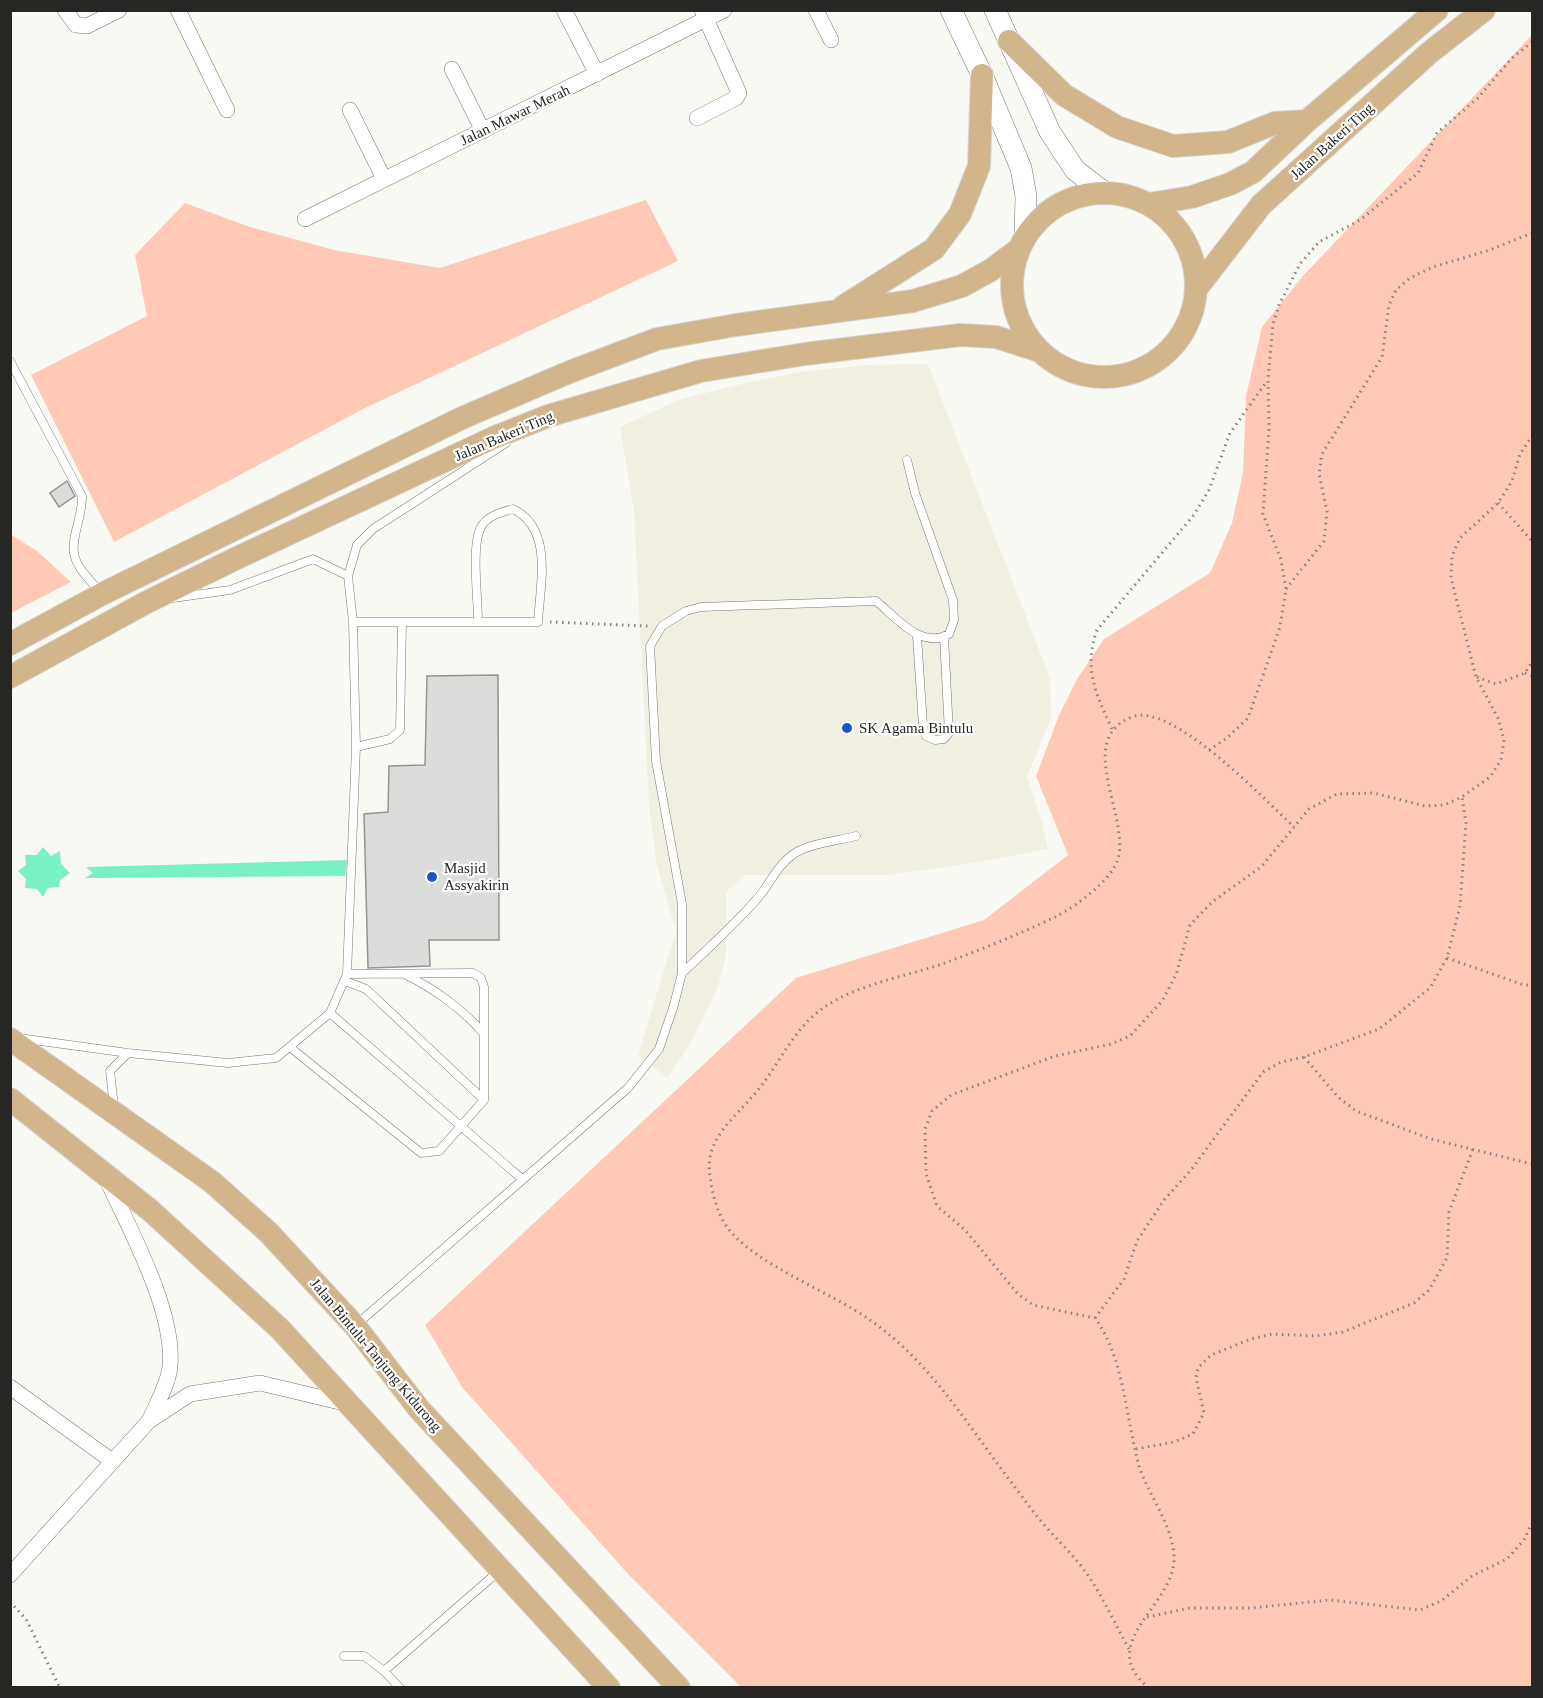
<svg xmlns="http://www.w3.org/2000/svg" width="1543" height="1698" font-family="'Times New Roman',serif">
	<rect width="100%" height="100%" fill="#f9f9f4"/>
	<!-- built -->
	<path fill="#f0efe2" d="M 928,364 L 1050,678 L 1051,718 L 1027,777 L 1042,822 L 1048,849 L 973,863 L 888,875 L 745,875 L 726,892 L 726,955 L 718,987 L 689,1046 L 667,1078 L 638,1055 L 676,931 L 657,865 L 649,807 L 634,510 L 620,427 L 681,399 L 759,380 L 806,371 L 868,365 Z"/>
	<!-- green -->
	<path fill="#ffc9b6" d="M 1532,35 L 1532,1687 L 741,1687 L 628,1574 L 462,1387 L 425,1325 L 796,978 L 984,920 L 1068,855 L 1036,776 L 1060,713 L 1077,679 L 1104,639 L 1210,573 L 1232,523 L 1243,473 L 1246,396 L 1262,327 L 1302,277 Z
		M 646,200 L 678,261 L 365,408 L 114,542 L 31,375 L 147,316 L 135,255 L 185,203 L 247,226 L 334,250 L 440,268 Z
		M 10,534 L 37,551 L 71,582 L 11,613 Z"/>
	<!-- water -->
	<path fill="#79f1c4" d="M 43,847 L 51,856 L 60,851 L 61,864 L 70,873 L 60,880 L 59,887 L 48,888 L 43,897 L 37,889 L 25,888 L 26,879 L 18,871 L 26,865 L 25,855 L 37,855 Z
		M 347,860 L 345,876 L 85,878 L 93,873 L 86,867 Z"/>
	<!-- building -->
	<path fill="#daddd9" stroke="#929591" stroke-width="1.5" d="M 67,481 L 75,496 L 59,507 L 50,493 Z
		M 498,675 L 499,940 L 429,940 L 430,966 L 368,968 L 364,814 L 388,812 L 389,766 L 425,765 L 427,676 Z"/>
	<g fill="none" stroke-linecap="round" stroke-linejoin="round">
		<!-- lane casing -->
		<g stroke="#777772" stroke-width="9">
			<path id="lane" d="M 10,361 L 82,496 C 83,515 71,537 74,553 C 76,568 92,582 101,593
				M 173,598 L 230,590 L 313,559 L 348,576
				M 353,622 L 538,622 C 540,585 554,529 513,509 C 501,512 487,516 481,527 C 471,545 478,598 478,620
				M 917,636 L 923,726 L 926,736 L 935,740 L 944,739 L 949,733 L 944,637
				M 356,747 L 390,739 L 400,730 L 402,622
				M 682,973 C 708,949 734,925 757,899 C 770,884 777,865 795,853 C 812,843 836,841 856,836
				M 406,975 C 433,988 464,1010 483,1033
				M 345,981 L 366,989 L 484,1100
				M 330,1013 L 522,1179
				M 19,1038 L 128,1053 L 228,1063 L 276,1058 L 330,1013 L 347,974 L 356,747 L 353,622 L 348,576 L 357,545 L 373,529 L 506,443
				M 291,1048 L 421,1153 L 439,1151 L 484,1100 L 484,987 L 481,978 L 473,973 L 347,974
				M 114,1107 L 110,1071 L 128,1053
				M 356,1325 L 628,1088 L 659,1049 L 674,1005 L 682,973 L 682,904 L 656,761 L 650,646 L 662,626 L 686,611 L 701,607 L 876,601 C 896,617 921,650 949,634 L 954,620 L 953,600 L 915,493 L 907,460
				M 344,1656 L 364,1656 L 384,1671
				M 400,1688 L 384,1671 L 499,1571"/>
		</g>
		<!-- street casing -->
		<g stroke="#777772" stroke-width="16">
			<path id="street" d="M 65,10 L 76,25 L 87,26 L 119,10
				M 178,10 L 227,110
				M 564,10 L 597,74
				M 816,10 L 831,40
				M 452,69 L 483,131
				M 350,110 L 384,179
				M 697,118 L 736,98 L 739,93 L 702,10
				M 305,219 L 724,10
				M 107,1180 C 130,1230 175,1311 170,1366 C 169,1383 156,1405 149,1421
				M 10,1387 L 112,1461
				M 10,1575 L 149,1421 L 190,1394 L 260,1383 L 348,1404"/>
		</g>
		<!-- secondary casing -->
		<g stroke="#777772" stroke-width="22">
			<path id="secondary" d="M 951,10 L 982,75 L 1021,168 L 1026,196 L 1025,237
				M 995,10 L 1050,132 L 1075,170 L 1105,193"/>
		</g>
		<!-- primary casing -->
		<g stroke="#d4d4d3" stroke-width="24">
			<path id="primary" d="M 1009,41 L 1064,95 L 1117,127 L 1173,146 L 1228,142 L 1275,123 L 1307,121
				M1012 285a92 92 0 1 1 184 0a92 92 0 1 1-184 0Z
				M 1149,204 L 1192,197 L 1230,184 L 1253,172 L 1307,121 L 1437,10
				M 1197,288 L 1261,205 L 1429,53 L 1484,10
				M 844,306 L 934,249 L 960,214 L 979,166 L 982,75
				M 10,644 L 102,594 L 464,417 L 572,371 L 657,339 L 736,325 L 913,301 L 962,286 L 991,270 L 1019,249
				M 10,677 L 147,602 L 237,558 L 493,438 L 548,416 L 701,371 L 805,354 L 960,335 L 996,337 L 1037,350
				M 10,1039 L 212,1182 L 268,1232 L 355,1326 L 419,1409 L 679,1688
				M 10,1099 L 151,1211 L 280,1329 L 609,1688"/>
		</g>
		<!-- path -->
		<path stroke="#858582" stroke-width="3" stroke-dasharray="1.5 4.5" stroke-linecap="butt" d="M 1498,503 L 1532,541
			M 1286,589 L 1324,541 L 1327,511 L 1319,474 L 1322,454 L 1382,357 L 1389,305 L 1396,290 L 1410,278 L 1433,267 L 1490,250 L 1532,233
			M 550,622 L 648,626
			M 1525,673 L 1532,676
			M 1477,677 L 1496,684 L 1525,673 L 1532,662
			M 1112,729 C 1096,694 1083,669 1097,630 L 1193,516 L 1209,490 L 1230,433 L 1267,381
			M 1209,750 L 1227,738 L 1248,718 L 1280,627 L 1286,589 L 1281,560 L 1263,514 L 1269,429 L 1268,380 L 1273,324 L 1279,305 L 1300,264 L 1319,242 L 1360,220 L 1418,173 L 1437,133 L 1478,98 L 1512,58 L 1532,42
			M 1447,958 L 1521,984 L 1532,986
			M 1304,1057 L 1338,1097 L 1356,1111 L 1431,1139 L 1532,1164
			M 1095,1318 L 1124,1279 L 1137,1241 L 1164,1200 L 1191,1170 L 1263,1072 L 1281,1062 L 1304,1057 L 1379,1029 L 1430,988 L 1447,958 L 1460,906 L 1466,823 L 1462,797
			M 1136,1449 L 1174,1442 L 1193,1434 L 1204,1413 L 1196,1378 L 1198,1368 L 1211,1355 L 1251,1339 L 1272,1334 L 1315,1336 L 1343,1332 L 1414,1303 L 1429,1290 L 1447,1258 L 1449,1212 L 1473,1149
			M 10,1602 L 26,1619 L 60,1688
			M 1147,1617 L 1190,1608 L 1251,1608 L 1330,1600 L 1420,1610 L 1441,1601 L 1472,1576 L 1507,1559 L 1524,1540 L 1532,1523
			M 1129,1649 C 1115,1624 1103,1597 1087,1574 C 1074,1555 1056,1539 1041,1521 C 1029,1507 1019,1492 1008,1478 C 966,1422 928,1360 870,1320 C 831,1292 754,1264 727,1227 C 717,1213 712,1193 710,1176 C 704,1141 732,1120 752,1097 C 773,1074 786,1044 807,1022 C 839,987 898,979 942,964 C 980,950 1020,934 1057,916 C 1076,906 1112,880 1118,859 C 1130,816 1074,739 1132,717 C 1171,701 1265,800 1294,827
			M 1149,1688 C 1094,1644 1173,1606 1174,1560 C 1175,1528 1148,1495 1139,1466 C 1126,1419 1124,1357 1095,1318 L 1033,1305 L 1018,1294 L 965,1230 L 937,1206 L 926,1174 L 925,1129 L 932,1111 L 951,1095 L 1055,1056 L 1111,1044 L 1130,1036 L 1162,1001 L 1176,975 L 1190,925 L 1212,902 L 1261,867 L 1309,809 L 1337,794 L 1374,793 L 1425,806 L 1444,805 L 1462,797 L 1490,777 L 1501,760 L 1504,740 L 1498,718 L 1476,677 L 1451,578 L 1452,556 L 1460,538 L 1498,503 L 1512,481 L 1520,454 L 1532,436"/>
		<!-- lane -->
		<use href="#lane" stroke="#fff" stroke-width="8"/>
		<!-- street -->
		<use href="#street" stroke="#fff" stroke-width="15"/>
		<!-- secondary -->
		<use href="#secondary" stroke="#fff" stroke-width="21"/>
		<!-- primary -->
		<use href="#primary" stroke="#d3b58c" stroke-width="22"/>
	</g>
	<!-- markers -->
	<g fill="#1a56c2" stroke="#fff" stroke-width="2">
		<circle cx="847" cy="728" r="6"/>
		<circle cx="432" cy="877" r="6"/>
	</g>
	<g text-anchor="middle" stroke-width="4.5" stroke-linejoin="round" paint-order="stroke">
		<!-- street labels -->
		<g font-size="15" fill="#262624" stroke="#fff">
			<text transform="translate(515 115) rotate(-26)" y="5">Jalan Mawar Merah</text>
			<text transform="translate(1332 141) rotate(-42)" y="5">Jalan Bakeri Ting</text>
			<text transform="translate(504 436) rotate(-23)" y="5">Jalan Bakeri Ting</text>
			<text transform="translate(376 1355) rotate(50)" y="5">Jalan Bintulu-Tanjung Kidurong</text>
		</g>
		<!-- poi labels -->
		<g font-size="15" fill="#262624" stroke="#fff" text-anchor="start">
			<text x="859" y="733">SK Agama Bintulu</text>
			<text x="444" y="873">Masjid<tspan x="444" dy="17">Assyakirin</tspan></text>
		</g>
	</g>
	<!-- border -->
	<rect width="1543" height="1698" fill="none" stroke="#262624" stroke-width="24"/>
</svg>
